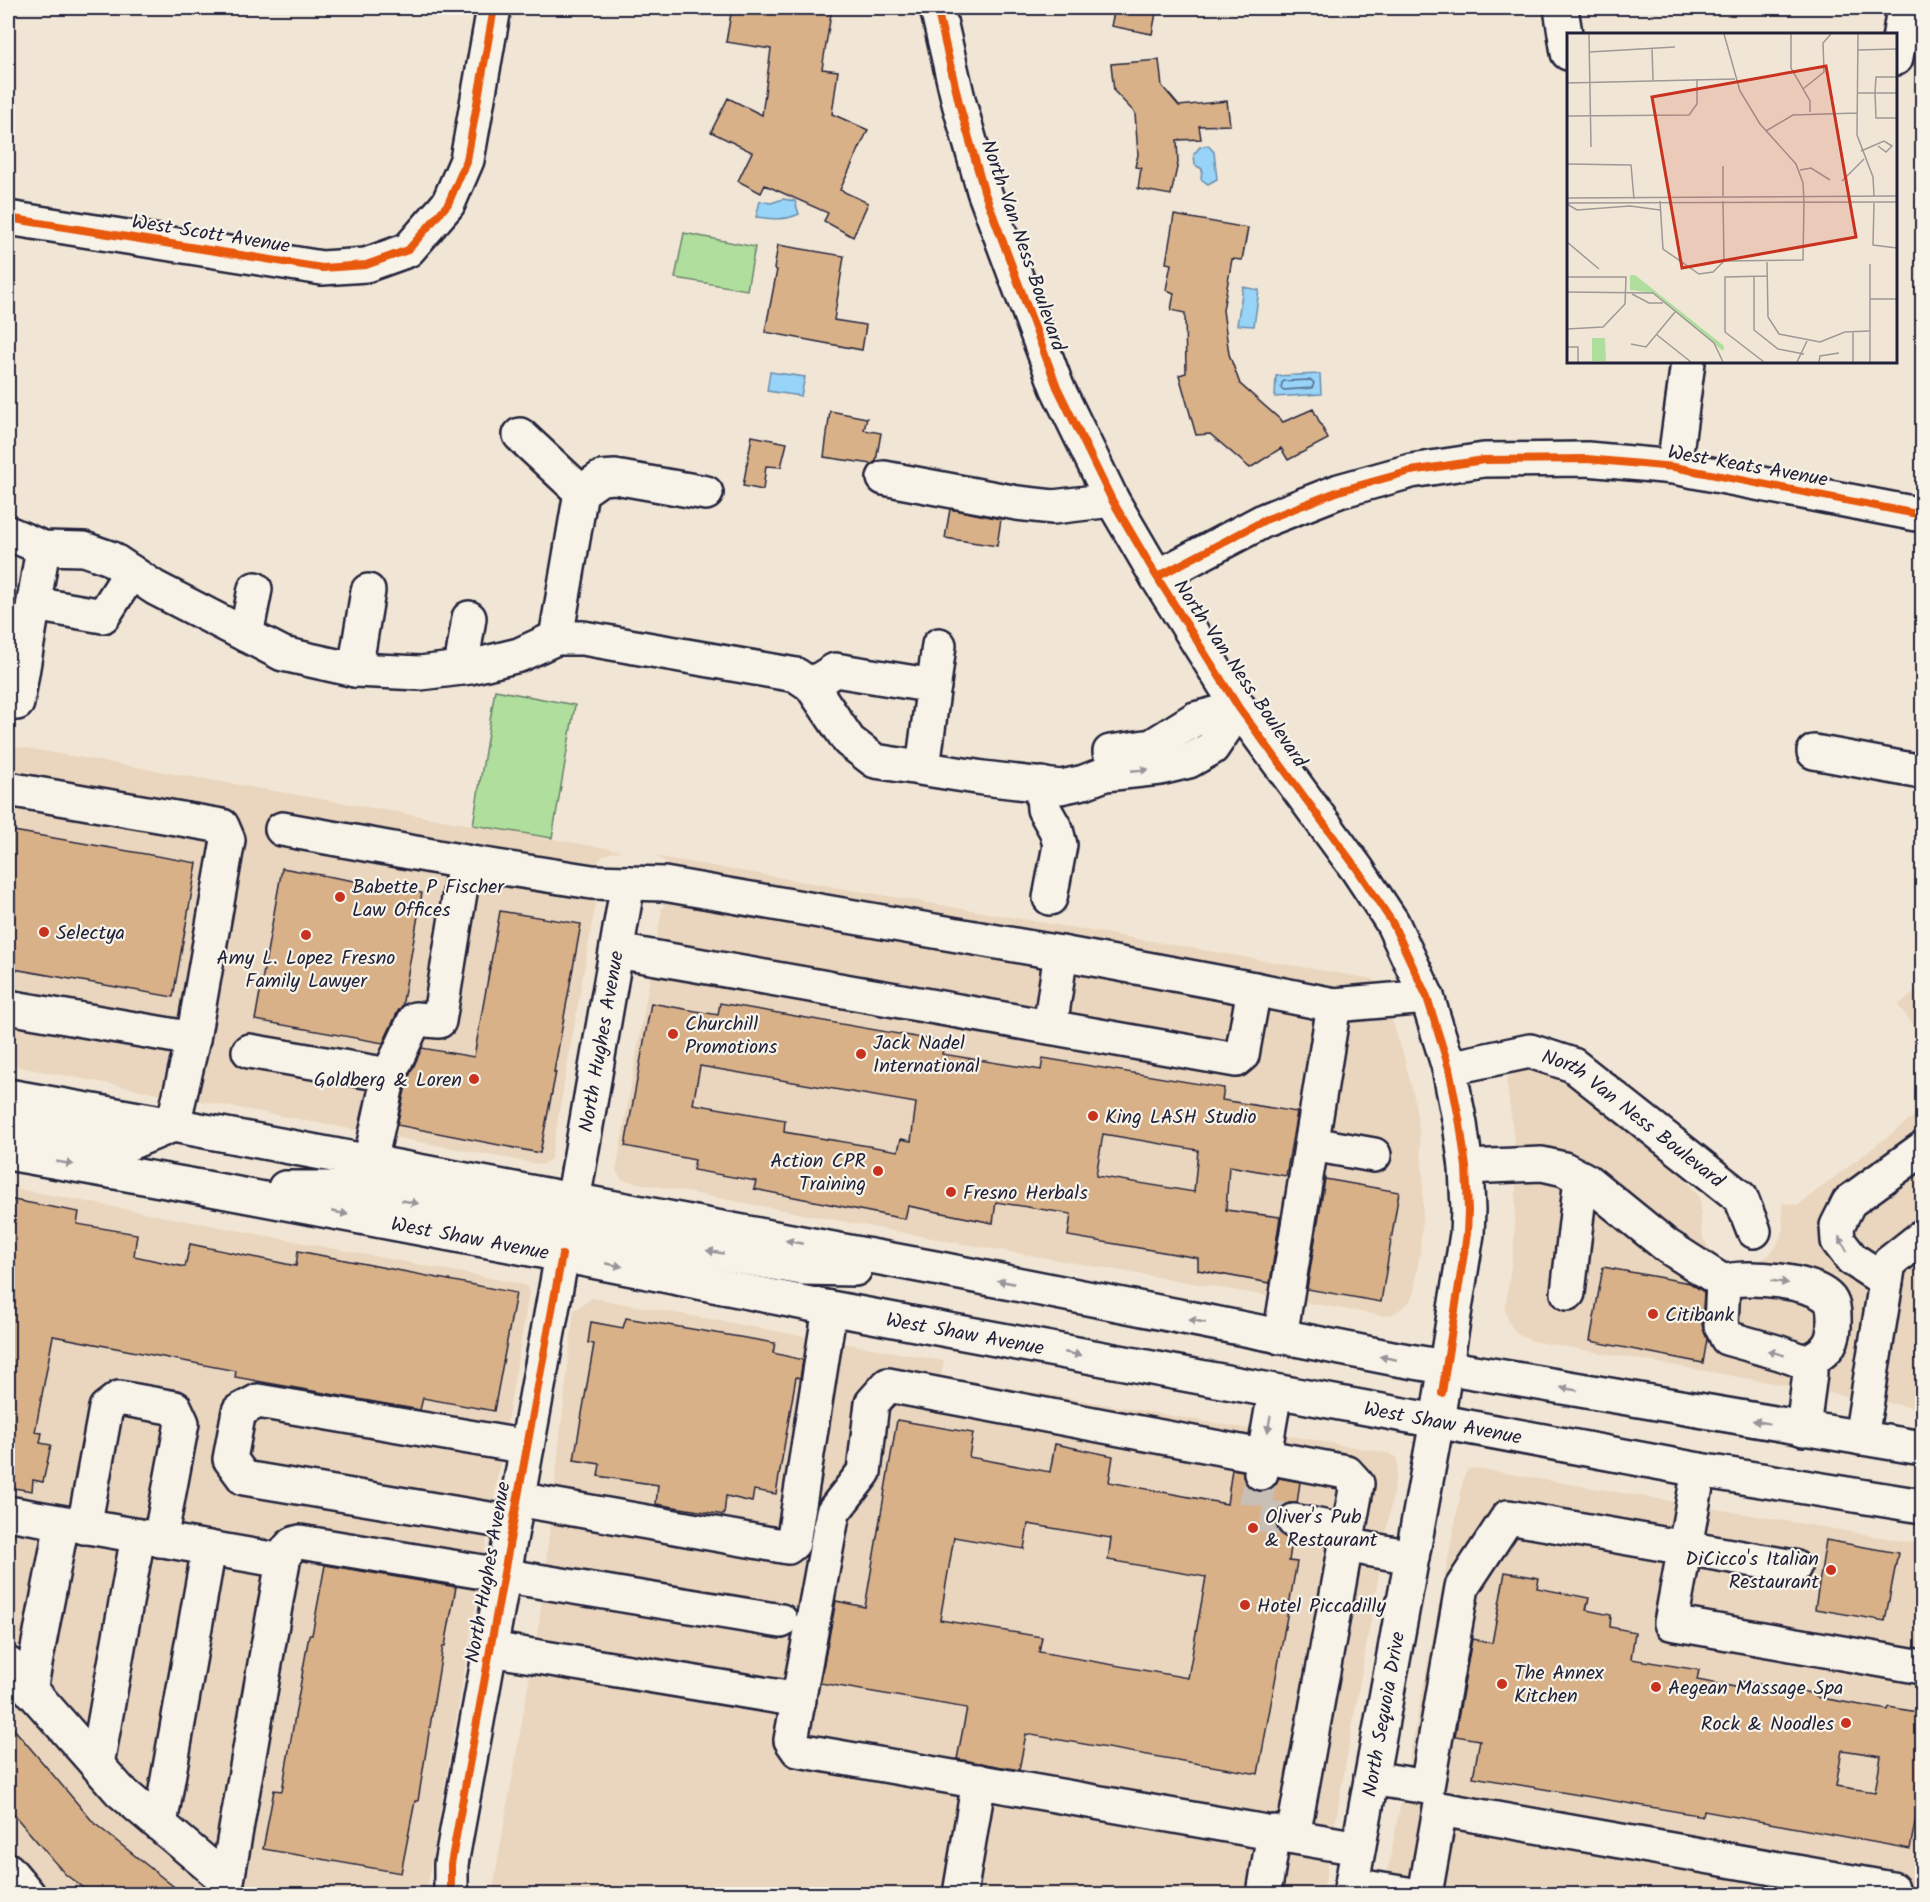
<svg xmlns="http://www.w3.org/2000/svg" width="1930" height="1902" font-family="Kalam,sans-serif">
	<rect width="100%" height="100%" fill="#f1e6d5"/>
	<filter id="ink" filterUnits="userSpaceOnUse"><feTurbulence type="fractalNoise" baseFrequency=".0167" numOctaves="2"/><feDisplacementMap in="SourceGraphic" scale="12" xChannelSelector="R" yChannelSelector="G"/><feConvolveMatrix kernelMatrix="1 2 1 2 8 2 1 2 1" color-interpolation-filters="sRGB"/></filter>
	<g filter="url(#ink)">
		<!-- built -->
		<path fill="#ead6be" d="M 8,745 L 623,851 L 613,852 L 603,856 L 597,863 L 593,872 L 597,896 L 551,1159 L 542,1165 L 8,1065 Z
			M 654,856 L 1373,979 L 1378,985 L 1389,1011 L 1403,1053 L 1414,1096 L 1419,1130 L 1423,1174 L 1423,1209 L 1420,1253 L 1414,1292 L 1410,1301 L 1402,1308 L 1393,1314 L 1384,1316 L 963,1244 L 622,1180 L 616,1171 L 662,908 L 671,898 L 674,876 L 670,868 L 663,860 Z
			M 1922,987 L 1922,1037 L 1898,1005 Z
			M 1525,1070 L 1538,1071 L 1558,1076 L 1576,1088 L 1687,1181 L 1698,1195 L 1701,1204 L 1701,1227 L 1703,1238 L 1709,1248 L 1718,1257 L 1734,1264 L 1749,1264 L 1759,1261 L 1768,1256 L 1776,1247 L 1783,1229 L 1782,1203 L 1798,1205 L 1922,1110 L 1922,1409 L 1532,1341 L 1517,1334 L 1509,1323 L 1505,1310 L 1514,1243 L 1516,1191 L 1514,1139 L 1506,1079 L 1512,1073 Z
			M 8,1187 L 522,1284 L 528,1288 L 529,1294 L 426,1894 L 8,1894 Z
			M 592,1298 L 944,1361 L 941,1376 L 1389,1453 L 1396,1457 L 1398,1465 L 1323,1894 L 492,1894 L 539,1623 L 574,1310 Z
			M 1476,1468 L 1922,1544 L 1922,1894 L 1383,1894 L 1464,1476 L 1468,1469 Z"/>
		<!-- green -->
		<path fill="#afde9d" stroke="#68806c" stroke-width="1.5" d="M 684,233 L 755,247 L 747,290 L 675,278 Z
			M 495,690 L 575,705 L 552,838 L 473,825 Z"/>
		<!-- water -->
		<path fill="#98d3f8" stroke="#698cac" stroke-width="1.5" d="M 1208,145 L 1214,152 L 1217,179 L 1208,184 L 1201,179 L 1202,169 L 1195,165 L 1194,154 L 1200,147 Z
			M 783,199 L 795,201 L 799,214 C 784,221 772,219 756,217 L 760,201 L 771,203 Z
			M 1243,287 L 1259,290 L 1254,326 L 1237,325 Z
			M 770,372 L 805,377 L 801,396 L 767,391 Z
			M 1320,374 L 1321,394 L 1275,397 L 1276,376 Z"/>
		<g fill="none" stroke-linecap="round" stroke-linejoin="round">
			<!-- shore -->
			<path stroke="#516987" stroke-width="1.5" d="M 1311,380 L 1314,383 L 1312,388 L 1284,390 L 1281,388 L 1282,383 L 1284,381 Z"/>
		</g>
		<!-- building -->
		<path fill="#d8b189" stroke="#22223b" stroke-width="1.5" fill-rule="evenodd" d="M 732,8 L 744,8 L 779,13 L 781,8 L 832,8 L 822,69 L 838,71 L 832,114 L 868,130 L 840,190 L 868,203 L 853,237 L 824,221 L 828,213 L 765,185 L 761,193 L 738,181 L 752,152 L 711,132 L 728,98 L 762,115 L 771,49 L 726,42 Z
			M 1115,8 L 1148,8 L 1147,11 L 1156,13 L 1152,34 L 1111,26 Z
			M 1159,60 L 1162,86 L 1179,106 L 1227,101 L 1230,125 L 1199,126 L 1201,139 L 1177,140 L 1178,163 L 1171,195 L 1138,189 L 1141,168 L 1135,167 L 1138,155 L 1135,113 L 1114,91 L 1111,64 Z
			M 1174,215 L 1248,228 L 1242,260 L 1232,259 L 1223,310 L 1229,354 L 1240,384 L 1283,422 L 1313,409 L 1328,439 L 1288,460 L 1281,448 L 1250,468 L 1210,434 L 1196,435 L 1179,375 L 1186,373 L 1185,313 L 1171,310 L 1174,293 L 1166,290 L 1171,264 L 1166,263 Z
			M 778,245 L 844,256 L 834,320 L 866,325 L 862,350 L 765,332 L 777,270 L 774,269 Z
			M 830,411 L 867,418 L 864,430 L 881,433 L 876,461 L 872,464 L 824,457 Z
			M 752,436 L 787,443 L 781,467 L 766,466 L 763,490 L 743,486 Z
			M 950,509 L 1001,519 L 997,546 L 945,538 Z
			M 8,830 L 197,863 L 173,997 L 8,968 Z
			M 282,868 L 422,893 L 402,1007 L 398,1011 L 383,1043 L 255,1020 Z
			M 500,911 L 581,924 L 554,1072 L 556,1072 L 540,1153 L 397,1125 L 407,1081 L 422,1048 L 474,1057 Z
			M 651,1003 L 718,1015 L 720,1003 L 945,1042 L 942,1054 L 1041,1070 L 1043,1058 L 1224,1088 L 1222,1100 L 1297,1112 L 1286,1176 L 1229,1166 L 1226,1210 L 1280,1217 L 1270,1283 L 1198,1270 L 1198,1258 L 1068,1236 L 1071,1214 L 996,1202 L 993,1223 L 908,1206 L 905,1219 L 754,1189 L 756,1181 L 693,1170 L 695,1160 L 625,1146 ZM 700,1066 L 916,1103 L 911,1141 L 901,1139 L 898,1151 L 784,1132 L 785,1120 L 693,1104 ZM 1103,1134 L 1198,1150 L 1194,1192 L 1096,1176 Z
			M 1325,1179 L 1399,1192 L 1381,1302 L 1307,1289 Z
			M 8,1199 L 79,1212 L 77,1224 L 137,1234 L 134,1256 L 185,1267 L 190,1244 L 296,1266 L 298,1251 L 516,1293 L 494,1411 L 423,1398 L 420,1410 L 235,1377 L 236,1371 L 53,1336 L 35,1432 L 42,1433 L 40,1443 L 51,1445 L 43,1482 L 33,1480 L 32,1491 L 8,1487 Z
			M 1603,1267 L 1690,1283 L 1704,1292 L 1702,1325 L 1707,1339 L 1703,1363 L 1590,1341 Z
			M 626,1318 L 775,1343 L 773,1353 L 803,1360 L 800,1378 L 796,1377 L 776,1494 L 754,1490 L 752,1502 L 726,1496 L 724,1515 L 656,1504 L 658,1485 L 598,1476 L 600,1464 L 574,1460 L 594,1344 L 588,1343 L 591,1322 L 623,1328 Z
			M 897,1420 L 973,1433 L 969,1457 L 1050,1472 L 1055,1444 L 1113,1456 L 1109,1482 L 1227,1504 L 1232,1469 L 1243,1471 L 1244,1480 L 1249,1487 L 1257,1491 L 1268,1490 L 1275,1485 L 1279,1478 L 1300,1482 L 1297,1503 L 1289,1503 L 1280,1508 L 1276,1518 L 1276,1527 L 1281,1535 L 1292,1540 L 1289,1561 L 1297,1562 L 1258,1774 L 1026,1734 L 1019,1770 L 957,1759 L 967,1708 L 820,1683 L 836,1601 L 865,1607 ZM 1028,1524 L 1111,1538 L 1108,1560 L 1206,1577 L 1188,1678 L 1039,1652 L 1042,1637 L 940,1620 L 954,1537 L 1024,1549 Z
			M 1826,1540 L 1898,1553 L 1885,1621 L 1815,1609 Z
			M 325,1565 L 456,1587 L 445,1646 L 443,1646 L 418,1801 L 415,1801 L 401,1873 L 263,1849 L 274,1790 L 282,1791 L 309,1635 L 312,1635 Z
			M 1505,1572 L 1539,1578 L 1537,1588 L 1589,1598 L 1586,1610 L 1611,1615 L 1610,1627 L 1635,1632 L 1631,1659 L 1699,1670 L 1697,1680 L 1741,1688 L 1742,1681 L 1816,1694 L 1816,1697 L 1888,1710 L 1889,1707 L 1923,1713 L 1923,1780 L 1910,1849 L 1704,1811 L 1703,1816 L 1473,1777 L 1480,1740 L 1455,1736 L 1472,1639 L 1492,1643 ZM 1842,1750 L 1881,1756 L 1875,1792 L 1836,1786 Z
			M 8,1722 L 94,1823 L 183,1894 L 91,1894 L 65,1874 L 8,1808 Z"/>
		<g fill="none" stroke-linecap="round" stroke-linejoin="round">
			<!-- minor-tunnel -->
			<path stroke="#c8bfb6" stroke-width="33" stroke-dasharray="33 16" stroke-linecap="butt" d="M 1261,1473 L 1254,1514 L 1294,1521"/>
			<!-- minor casing -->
			<g stroke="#22223b" stroke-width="38">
				<g id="minor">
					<path d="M 937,8 L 959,103 L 984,191 L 1057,387 L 1112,500 L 1157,577 L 1239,708 L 1357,869 L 1392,922 L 1427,997 L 1449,1068 L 1460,1124 L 1466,1167 L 1468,1210 L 1467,1234 L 1437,1421 L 1350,1894"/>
					<path d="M 1561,8 L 1568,53"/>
					<path d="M 1896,58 L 1904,8"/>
					<path d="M 8,218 L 322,268 L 366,265 L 408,250 L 448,204 L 467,160 L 494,8"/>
					<path d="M 520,435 L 581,492"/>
					<path d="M 1674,467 L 1688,362"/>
					<path d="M 884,478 L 1017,503 L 1053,507 L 1112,500"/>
					<path d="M 8,533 L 43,548 L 84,549 L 110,558 L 155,588 L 283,654 L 355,670 L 420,673 L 470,667 L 519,655 L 556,638 L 583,638 L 796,675 L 811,685 L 849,741 L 875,761 L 983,778 L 1061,787 L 1084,782 L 1105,774 L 1160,768 L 1189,761 L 1212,748 L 1239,708"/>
					<path d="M 1157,577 L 1265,520 L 1339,491 L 1411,471 L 1484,460 L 1587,459 L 1674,467 L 1922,515"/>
					<path d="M 34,604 L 103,616 L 131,572"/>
					<path d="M 246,635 L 255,589"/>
					<path d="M 556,638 L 581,492 L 601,478 L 615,477 L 706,493"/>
					<path d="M 461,668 L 469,618"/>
					<path d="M 355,670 L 368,591"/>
					<path d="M 811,685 L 835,670 L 934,686"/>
					<path d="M 17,703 L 43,548"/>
					<path d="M 1110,752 L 1152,746 L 1195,719 L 1239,708"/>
					<path d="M 1814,752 L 1922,772"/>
					<path d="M 923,768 L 939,645"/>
					<path d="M 1042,784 L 1044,809 L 1056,830 L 1060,845 L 1050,898"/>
					<path d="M 8,789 L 222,826 L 228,840 L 193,1039 L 173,1125"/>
					<path d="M 282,829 L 465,862 L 592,882 L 664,884 L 1061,953 L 1254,989"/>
					<path d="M 617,951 L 1236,1060 L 1242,1055 L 1254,989 L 1334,1005 L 1280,1337"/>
					<path d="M 1334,1005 L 1427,997"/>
					<path d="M 8,1007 L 193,1039"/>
					<path d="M 1050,1027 L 1061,953"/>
					<path d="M 249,1051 L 389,1075 L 370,1162"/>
					<path id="s1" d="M 1449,1068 L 1530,1051 L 1573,1065 L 1741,1198 L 1754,1231"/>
					<path d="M 389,1075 L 415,1019 L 439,1021 L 465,862"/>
					<path d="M 1312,1144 L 1374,1155"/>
					<path d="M 1466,1167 L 1542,1164 L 1564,1169 L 1587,1181 L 1667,1246 L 1723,1282 C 1745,1275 1815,1280 1830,1300 C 1835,1307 1834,1319 1834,1327 C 1833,1346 1824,1353 1808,1361"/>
					<path id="s2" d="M 573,1201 L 628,883"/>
					<path d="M 1886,1281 L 1852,1259 L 1838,1241 L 1837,1226 L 1849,1202 L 1922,1149"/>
					<path d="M 1723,1282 L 1721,1325 L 1727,1338 L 1780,1353 L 1799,1360 L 1808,1361 L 1810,1373 L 1803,1429"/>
					<path d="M 1568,1293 L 1581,1178"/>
					<path d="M 1861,1438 L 1889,1263 L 1922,1237"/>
					<path d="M 1699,1470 L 1671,1623 L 1922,1667"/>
					<path d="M 1261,1473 L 1275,1392"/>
					<path d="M 517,1499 L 788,1547 L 793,1543 L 830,1308"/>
					<path d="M 8,1513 L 283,1561"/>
					<path d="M 1294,1521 L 1348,1532"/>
					<path d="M 513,1523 L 244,1478 L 230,1459 L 239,1411 L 258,1401 L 527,1447"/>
					<path d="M 84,1527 L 106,1408 L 119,1398 L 175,1408 L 182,1423 L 160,1540"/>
					<path d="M 1345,1545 L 1412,1557"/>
					<path d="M 490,1649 L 799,1700"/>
					<path d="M 8,1664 L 120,1791 L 227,1881 L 283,1561 C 286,1551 289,1544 300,1542 L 781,1621"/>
					<path d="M 30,1690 L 62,1523"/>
					<path d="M 97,1764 L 138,1536"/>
					<path d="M 1371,1778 L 1427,1787 L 1462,1587 L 1508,1517 L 1794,1567"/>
					<path d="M 160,1824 L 209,1548"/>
					<path d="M 1293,1836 L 1357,1484 L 1346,1472 L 888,1385 L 872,1403 L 864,1472 L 833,1512 L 791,1740 L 798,1750 L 1358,1848"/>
					<path d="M 8,1870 L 28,1894"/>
					<path d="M 1352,1885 L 1407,1894"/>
					<path d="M 453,1894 L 451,1888 L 451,1864 L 562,1255"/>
					<path d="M 960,1894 L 979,1781"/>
					<path d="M 1264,1894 L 1274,1832"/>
					<path d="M 1425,1894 L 1440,1809 L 1892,1889 L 1891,1894"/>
				</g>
			</g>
			<!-- major casing -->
			<g stroke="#22223b" stroke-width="38">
				<g id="major">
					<path d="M 8,1096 L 173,1125 L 940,1269 L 1397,1359 L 1922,1448"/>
					<path d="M 8,1122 L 127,1144 L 173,1125"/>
					<path id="s3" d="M 8,1153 L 206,1188 L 562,1255 L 830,1308 L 1699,1470 L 1922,1506"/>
					<path d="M 285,1188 L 336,1188 L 540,1226 C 562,1225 565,1221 573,1201"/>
					<path d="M 562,1255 C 572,1241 580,1235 597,1231 L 802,1268 L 855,1269"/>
				</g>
			</g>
			<!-- minor -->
			<use href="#minor" stroke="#f7f3e8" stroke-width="33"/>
			<!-- major -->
			<use href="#major" stroke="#f7f3e8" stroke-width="33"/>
			<!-- cycleway casing -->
			<g stroke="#f7f3e8" stroke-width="11">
				<path id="cycleway" d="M 937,8 L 959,103 L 984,191 L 1057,387 L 1112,500 L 1157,577 L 1239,708 L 1357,869 L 1392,922 L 1427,997 L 1449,1068 L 1460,1124 L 1466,1167 L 1468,1210 L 1467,1234 L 1442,1393
					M 8,218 L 322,268 L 366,265 L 408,250 L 448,204 L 467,160 L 494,8
					M 1157,577 L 1265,520 L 1339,491 L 1411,471 L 1484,460 L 1587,459 L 1674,467 L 1922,515
					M 453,1894 L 451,1888 L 451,1864 L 562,1255"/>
			</g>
			<!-- cycleway -->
			<use href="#cycleway" stroke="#e8590c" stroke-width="8"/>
		</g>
		<!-- one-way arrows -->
		<defs><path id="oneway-solid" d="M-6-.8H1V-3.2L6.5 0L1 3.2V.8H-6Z" transform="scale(1.5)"/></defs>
		<g fill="#97959a">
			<use href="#oneway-solid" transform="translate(1140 770) rotate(-5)"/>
			<use href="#oneway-solid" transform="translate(65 1163) rotate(10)"/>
			<use href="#oneway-solid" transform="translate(410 1202) rotate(11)"/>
			<use href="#oneway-solid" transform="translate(340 1213) rotate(11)"/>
			<use href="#oneway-solid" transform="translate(794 1242) rotate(-169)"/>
			<use href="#oneway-solid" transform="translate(1843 1244) rotate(-119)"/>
			<use href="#oneway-solid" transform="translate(715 1252) rotate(-170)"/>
			<use href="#oneway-solid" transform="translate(614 1265) rotate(11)"/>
			<use href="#oneway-solid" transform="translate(1006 1282) rotate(-169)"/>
			<use href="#oneway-solid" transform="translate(1780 1282) rotate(9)"/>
			<use href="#oneway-solid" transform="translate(1197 1321) rotate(-169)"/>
			<use href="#oneway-solid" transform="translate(1776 1353) rotate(-164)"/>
			<use href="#oneway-solid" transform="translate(1073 1354) rotate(11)"/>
			<use href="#oneway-solid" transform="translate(1388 1358) rotate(-169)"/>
			<use href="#oneway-solid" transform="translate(1569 1389) rotate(-170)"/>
			<use href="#oneway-solid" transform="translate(1761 1422) rotate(-170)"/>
			<use href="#oneway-solid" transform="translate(1269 1424) rotate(100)"/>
		</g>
	</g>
	<!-- markers -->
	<g fill="#c8321e" stroke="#f7f3e8" stroke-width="2">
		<circle cx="340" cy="897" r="6"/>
		<circle cx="44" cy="932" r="6"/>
		<circle cx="306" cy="935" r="6"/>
		<circle cx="673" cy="1034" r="6"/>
		<circle cx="861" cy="1054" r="6"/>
		<circle cx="474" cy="1079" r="6"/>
		<circle cx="1093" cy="1116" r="6"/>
		<circle cx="878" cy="1171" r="6"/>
		<circle cx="951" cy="1192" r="6"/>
		<circle cx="1653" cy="1314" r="6"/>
		<circle cx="1253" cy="1528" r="6"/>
		<circle cx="1831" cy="1570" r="6"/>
		<circle cx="1245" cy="1605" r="6"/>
		<circle cx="1502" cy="1684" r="6"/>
		<circle cx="1656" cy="1687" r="6"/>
		<circle cx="1846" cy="1723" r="6"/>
	</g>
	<g text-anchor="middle" stroke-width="4.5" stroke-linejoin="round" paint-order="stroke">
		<!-- street labels -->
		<g font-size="20" fill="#22223b" stroke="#f7f3e8">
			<text transform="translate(211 233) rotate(9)" y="7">West Scott Avenue</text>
			<text transform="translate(1024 245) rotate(71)" y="7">North Van Ness Boulevard</text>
			<text transform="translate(1748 465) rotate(10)" y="7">West Keats Avenue</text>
			<text transform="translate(1241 673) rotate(56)" y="7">North Van Ness Boulevard</text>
			<text dy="7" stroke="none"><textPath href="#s2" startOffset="162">North Hughes Avenue</textPath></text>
			<text dy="7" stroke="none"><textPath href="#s1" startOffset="207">North Van Ness Boulevard</textPath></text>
			<text dy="7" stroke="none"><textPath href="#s3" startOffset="470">West Shaw Avenue</textPath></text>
			<text dy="7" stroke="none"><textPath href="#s3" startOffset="974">West Shaw Avenue</textPath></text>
			<text dy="7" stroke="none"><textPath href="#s3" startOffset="1460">West Shaw Avenue</textPath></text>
			<text transform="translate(487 1572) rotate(-80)" y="7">North Hughes Avenue</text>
			<text transform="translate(1383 1714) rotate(-80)" y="7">North Sequoia Drive</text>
		</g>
		<!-- poi labels -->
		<g font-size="20" fill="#22223b" stroke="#f7f3e8" text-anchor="start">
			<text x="352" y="893">Babette P Fischer<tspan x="352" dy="23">Law Offices</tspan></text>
			<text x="56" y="939">Selectya</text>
			<text x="306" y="964" text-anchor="middle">Amy L. Lopez Fresno<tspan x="306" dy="23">Family Lawyer</tspan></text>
			<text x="685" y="1030">Churchill<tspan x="685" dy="23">Promotions</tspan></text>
			<text x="873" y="1049">Jack Nadel<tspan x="873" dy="23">International</tspan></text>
			<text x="462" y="1086" text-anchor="end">Goldberg &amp; Loren</text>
			<text x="1105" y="1123">King LASH Studio</text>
			<text x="866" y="1167" text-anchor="end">Action CPR<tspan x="866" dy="23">Training</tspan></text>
			<text x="963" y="1199">Fresno Herbals</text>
			<text x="1665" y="1321">Citibank</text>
			<text x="1265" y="1523">Oliver's Pub<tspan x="1265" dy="23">&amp; Restaurant</tspan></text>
			<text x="1819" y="1565" text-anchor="end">DiCicco's Italian<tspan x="1819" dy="23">Restaurant</tspan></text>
			<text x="1257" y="1612">Hotel Piccadilly</text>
			<text x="1514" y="1679">The Annex<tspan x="1514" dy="23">Kitchen</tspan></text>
			<text x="1668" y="1694">Aegean Massage Spa</text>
			<text x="1834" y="1730" text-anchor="end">Rock &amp; Noodles</text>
		</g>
	</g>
	<!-- overview -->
	<g transform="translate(1567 33)">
		<rect width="330" height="330" fill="#f1e6d5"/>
		<path d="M 63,242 L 68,242 L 157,313 L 156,318 L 87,260 L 63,257 ZM 25,305 L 38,305 L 39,328 L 25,328 Z" fill="#afde9d"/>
		<path fill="none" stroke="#9e9897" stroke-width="1.5" d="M 22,1 L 24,114M 224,1 L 224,35 L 243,68 L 243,79M 291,1 L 290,102 L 306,144 L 307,163M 85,15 L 86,47M 290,17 L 330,16M 22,19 L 108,14M 330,44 L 309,44 L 308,60 L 309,85 L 330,85M 0,50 L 168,46M 236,56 L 257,39 L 256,10 L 264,1M 291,60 L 330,60M 0,83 L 122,82 L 130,71 L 130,46M 199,98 L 226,82 L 290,80M 294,118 L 317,108 L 325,113 L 319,119 L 311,113M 0,131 L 64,132 L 67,166M 156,133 L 156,163M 233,137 L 244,135 L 263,147M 275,148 L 297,126M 0,165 L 330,163M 93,168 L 96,216 L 132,241 L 146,239 L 157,228M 156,168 L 157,228M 307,169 L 306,212 L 330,215M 0,170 L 330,169M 0,171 L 10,177 L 63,173 L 93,177M 0,209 L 32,236M 157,228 L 236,227 L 237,169 L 236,150 L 229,131 L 193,91 L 173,58 L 157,1M 200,229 L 201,284 L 212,301 L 253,309 L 278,299 L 302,298M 303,231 L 303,329M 187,243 L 187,297 L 211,316 L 237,321M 0,244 L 59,244 L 58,271 L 36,294 L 0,296M 0,259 L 86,260 L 147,310 L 156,329M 65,261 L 82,270 L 96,270M 303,266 L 330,266M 90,302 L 124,329M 64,311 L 79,314 L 108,279M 0,314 L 11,314 L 11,329M 197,329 L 158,299 L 158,244 L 200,243M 230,329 L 240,308M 252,329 L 253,323 L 272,320M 286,329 L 286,298"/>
		<path fill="#c8321e" fill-opacity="0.15" stroke="#c8321e" stroke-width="3" d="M 259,33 L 289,204 L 115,235 L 85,64 Z"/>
		<rect width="330" height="330" fill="none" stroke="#22223b" stroke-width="3"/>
	</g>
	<!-- margin -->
	<rect width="1930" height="1902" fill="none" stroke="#f7f3e8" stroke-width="30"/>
	<rect x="15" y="15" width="1900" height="1872" fill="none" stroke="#22223b" stroke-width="2" filter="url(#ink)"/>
</svg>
